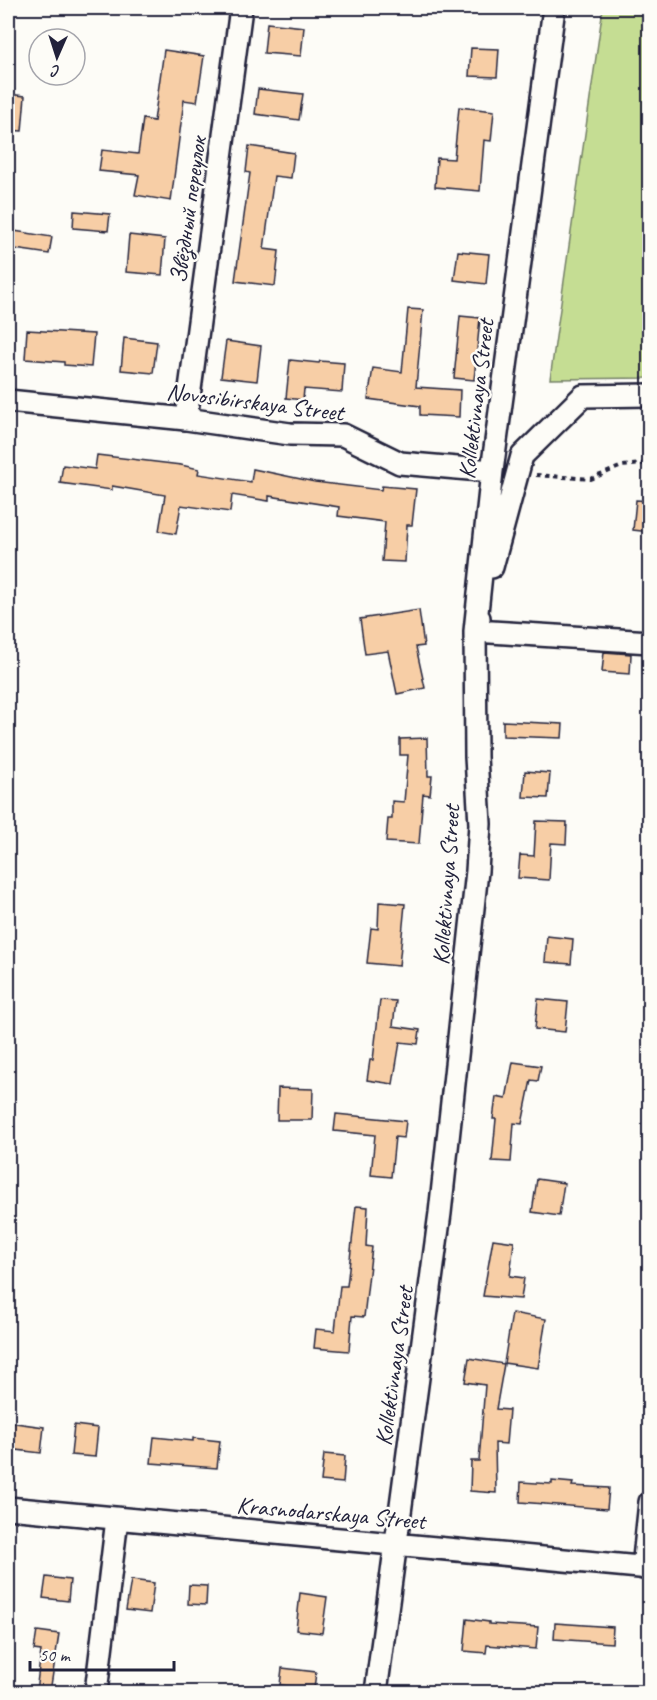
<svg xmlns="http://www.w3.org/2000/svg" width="657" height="1700" font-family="Caveat,sans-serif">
	<rect width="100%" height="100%" fill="#fdfcf7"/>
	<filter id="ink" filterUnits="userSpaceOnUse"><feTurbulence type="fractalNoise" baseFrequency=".0167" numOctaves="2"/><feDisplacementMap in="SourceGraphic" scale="12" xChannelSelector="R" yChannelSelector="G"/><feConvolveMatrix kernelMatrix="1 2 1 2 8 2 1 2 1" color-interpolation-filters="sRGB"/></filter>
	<g filter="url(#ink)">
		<!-- green -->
		<path fill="#c5dd93" stroke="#748067" stroke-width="1.5" d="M 603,8 L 649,8 L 649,378 L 550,379 Z"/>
		<!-- building -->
		<path fill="#f7cea6" stroke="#22223b" stroke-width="1.5" d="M 267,23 L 304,27 L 301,56 L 264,53 Z
			M 471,48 L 499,49 L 497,77 L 469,76 Z
			M 164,50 L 204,56 L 197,102 L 184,100 L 171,201 L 135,195 L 139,175 L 99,171 L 102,150 L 138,154 L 143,119 L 154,121 Z
			M 258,89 L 303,94 L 299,120 L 255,114 Z
			M 8,94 L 25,96 L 22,131 L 8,130 Z
			M 459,107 L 494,111 L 491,141 L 484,140 L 480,191 L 435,187 L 437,158 L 454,159 Z
			M 249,146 L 294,153 L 291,178 L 274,176 L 264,249 L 279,251 L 275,286 L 235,281 L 250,173 L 246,172 Z
			M 74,211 L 110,214 L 108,231 L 73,228 Z
			M 8,230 L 52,237 L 49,254 L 8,248 Z
			M 129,235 L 165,239 L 162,275 L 126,272 Z
			M 458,251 L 489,254 L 486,284 L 454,280 Z
			M 408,309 L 423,310 L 416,387 L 460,390 L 459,417 L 420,415 L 420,406 L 368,399 L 373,368 L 402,372 Z
			M 460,316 L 480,318 L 474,380 L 454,378 Z
			M 27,330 L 94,334 L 91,367 L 64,365 L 64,362 L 25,359 Z
			M 124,338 L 157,342 L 153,373 L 121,370 Z
			M 226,341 L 261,346 L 257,381 L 221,377 Z
			M 290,360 L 319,363 L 320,361 L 344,363 L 342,392 L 304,389 L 303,400 L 286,398 Z
			M 97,455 L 181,465 L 199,469 L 198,474 L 251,482 L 253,469 L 315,482 L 381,490 L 382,486 L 416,489 L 412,525 L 407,525 L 405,562 L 382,561 L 385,522 L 338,516 L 339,507 L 269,496 L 269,501 L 232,495 L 230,512 L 181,505 L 176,534 L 159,531 L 165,495 L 112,486 L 112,490 L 60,483 L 63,465 L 95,469 Z
			M 636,500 L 650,501 L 650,532 L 633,530 Z
			M 419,610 L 424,646 L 416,647 L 425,688 L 397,694 L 388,651 L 365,654 L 360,619 Z
			M 604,652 L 631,654 L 630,674 L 602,672 Z
			M 503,721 L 563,724 L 562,738 L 503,736 Z
			M 427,738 L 428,776 L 432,776 L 430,795 L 423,794 L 419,844 L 386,842 L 388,819 L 392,819 L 392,801 L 404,802 L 408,755 L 400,755 L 400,739 Z
			M 525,771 L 550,773 L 548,798 L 523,797 Z
			M 536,821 L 567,822 L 566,844 L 551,843 L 549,880 L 518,878 L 520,855 L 534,856 Z
			M 379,902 L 405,904 L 399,966 L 367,963 L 371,928 L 378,929 Z
			M 547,936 L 573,939 L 571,964 L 545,962 Z
			M 538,999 L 568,1002 L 565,1032 L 535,1029 Z
			M 380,1000 L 396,1001 L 393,1026 L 420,1030 L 418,1044 L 400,1042 L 393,1084 L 367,1080 L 370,1060 L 373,1060 Z
			M 513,1062 L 541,1066 L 538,1081 L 531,1080 L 522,1124 L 514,1123 L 511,1162 L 492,1161 L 496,1119 L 493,1119 L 496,1097 L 506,1099 Z
			M 278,1088 L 313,1089 L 312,1120 L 277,1120 Z
			M 336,1114 L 406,1121 L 404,1138 L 395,1137 L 391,1177 L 371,1175 L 375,1135 L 334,1131 Z
			M 537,1179 L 564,1183 L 559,1216 L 532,1212 Z
			M 356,1206 L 368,1207 L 366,1246 L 372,1247 L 364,1317 L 352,1316 L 349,1351 L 314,1348 L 316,1329 L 335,1331 L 340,1286 L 347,1286 Z
			M 493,1239 L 514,1242 L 510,1276 L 524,1278 L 521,1299 L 483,1296 Z
			M 512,1313 L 546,1319 L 538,1368 L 504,1363 Z
			M 469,1358 L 504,1364 L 496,1409 L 509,1410 L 506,1444 L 495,1443 L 496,1493 L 470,1491 L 471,1461 L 479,1461 L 485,1385 L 465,1382 Z
			M 8,1422 L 44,1427 L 41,1453 L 8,1449 Z
			M 74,1425 L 98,1428 L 95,1457 L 71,1455 Z
			M 154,1437 L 193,1441 L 193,1438 L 220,1441 L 217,1468 L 151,1463 Z
			M 324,1454 L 345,1456 L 343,1483 L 321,1481 Z
			M 552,1481 L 573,1483 L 572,1486 L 609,1488 L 607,1509 L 520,1502 L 521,1482 L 552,1484 Z
			M 46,1577 L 70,1580 L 68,1601 L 43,1598 Z
			M 131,1580 L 154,1583 L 150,1613 L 126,1610 Z
			M 189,1585 L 207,1586 L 206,1605 L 188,1604 Z
			M 300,1593 L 327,1597 L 322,1633 L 296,1630 Z
			M 467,1619 L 489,1622 L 489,1624 L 538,1627 L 536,1649 L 487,1645 L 486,1653 L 464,1651 Z
			M 555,1623 L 613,1627 L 612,1643 L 554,1639 Z
			M 37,1631 L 59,1634 L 50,1692 L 36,1692 L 41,1651 L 34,1650 Z
			M 282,1668 L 316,1672 L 314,1689 L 280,1685 Z"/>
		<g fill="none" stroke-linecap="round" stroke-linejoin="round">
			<!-- minor casing -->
			<g stroke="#22223b" stroke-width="26">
				<path id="minor" d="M 8,401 L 186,419 L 290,434 L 343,435 L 400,463 L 492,471
					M 186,419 L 241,8
					M 492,567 L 522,456 L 583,396 L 650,395
					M 479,618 L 475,631 L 650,642
					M 8,1508 L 650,1568
					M 643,1568 L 650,1502
					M 96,1692 L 117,1519
					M 376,1692 L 440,1213 L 477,871 L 480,824 L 476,757 L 475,631 L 492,471 L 554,8"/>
			</g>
			<!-- path -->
			<path stroke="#22223b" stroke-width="4" stroke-dasharray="4.5 4.5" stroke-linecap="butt" d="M 536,475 L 591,479 L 622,466 L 650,463"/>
			<!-- minor -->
			<use href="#minor" stroke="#fdfcf7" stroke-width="21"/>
		</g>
	</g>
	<g text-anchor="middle" stroke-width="5" stroke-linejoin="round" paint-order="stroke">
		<!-- street labels -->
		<g font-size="24" fill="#22223b" stroke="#fdfcf7">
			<text transform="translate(188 210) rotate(-82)" y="8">Звёздный переулок</text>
			<text transform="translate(476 399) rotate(-83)" y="8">Kollektivnaya Street</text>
			<text transform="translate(255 402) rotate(7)" y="8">Novosibirskaya Street</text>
			<text transform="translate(446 885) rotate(-86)" y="8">Kollektivnaya Street</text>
			<text transform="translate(394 1366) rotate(-82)" y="8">Kollektivnaya Street</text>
			<text transform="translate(331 1513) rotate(5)" y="8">Krasnodarskaya Street</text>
		</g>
	</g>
	<!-- margin -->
	<rect width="657" height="1700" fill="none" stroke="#fdfcf7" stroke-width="30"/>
	<rect x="15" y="15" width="627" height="1670" fill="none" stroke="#22223b" stroke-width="2" filter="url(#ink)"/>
	<!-- north arrow -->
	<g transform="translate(57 57) rotate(183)"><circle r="28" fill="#fdfcf7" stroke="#a5a5ac" stroke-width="1.5"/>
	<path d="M0-4.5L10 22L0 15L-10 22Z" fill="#22223b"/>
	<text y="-9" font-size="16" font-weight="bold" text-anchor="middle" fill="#22223b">С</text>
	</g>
	<!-- scale -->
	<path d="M30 1661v9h144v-9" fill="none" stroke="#22223b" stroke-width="3"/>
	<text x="39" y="1661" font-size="18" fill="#22223b" stroke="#fdfcf7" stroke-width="4.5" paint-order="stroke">50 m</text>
</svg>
